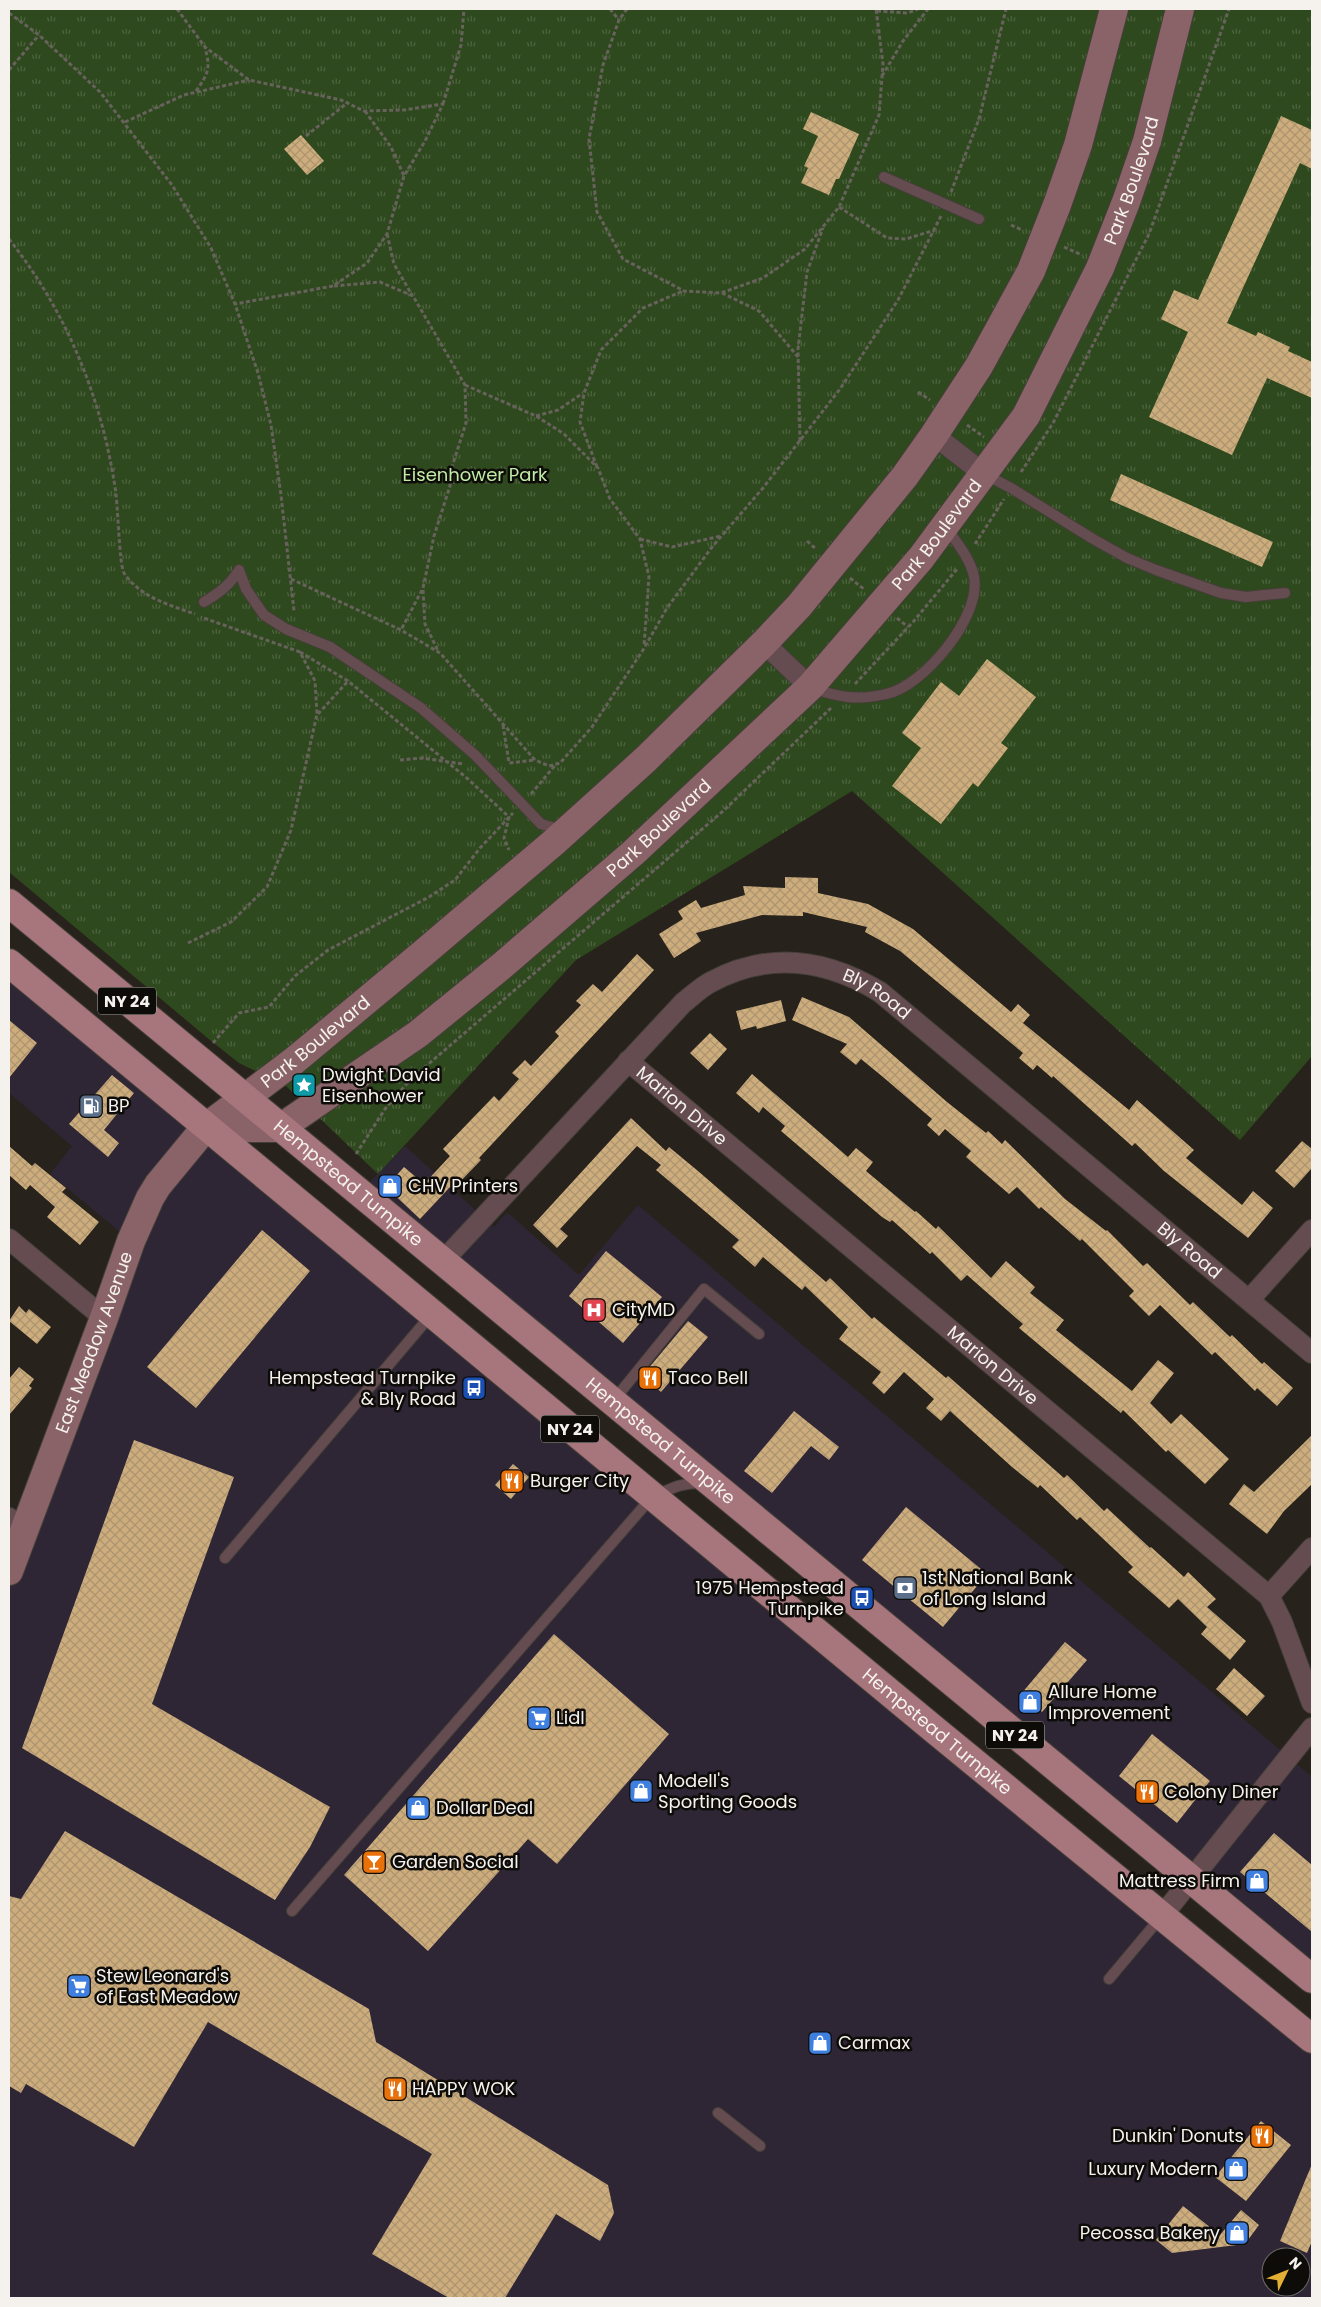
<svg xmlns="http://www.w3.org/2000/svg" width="1321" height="2307" font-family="Poppins,sans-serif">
	<defs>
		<pattern id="park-tufts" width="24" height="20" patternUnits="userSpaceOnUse" patternTransform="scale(1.25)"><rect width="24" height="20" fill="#2f491e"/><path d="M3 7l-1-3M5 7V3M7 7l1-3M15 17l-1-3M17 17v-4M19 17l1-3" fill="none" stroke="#4e643f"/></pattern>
		<pattern id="building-cross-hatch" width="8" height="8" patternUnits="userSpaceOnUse" patternTransform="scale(1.25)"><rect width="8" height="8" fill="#cead7d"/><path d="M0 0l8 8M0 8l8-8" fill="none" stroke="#ad9470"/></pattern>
	</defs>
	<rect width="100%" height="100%" fill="#27221b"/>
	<!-- commercial -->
	<path fill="#2e2635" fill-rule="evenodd" d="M 9,965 L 1312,2038 L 1312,2298 L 9,2298 L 9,1571 L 131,1241 L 50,1174 L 72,1146 L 9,1093 ZM 1271,2257 L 1301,2257 L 1301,2287 L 1271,2287 Z
		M 405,1146 L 494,1227 L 507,1212 L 579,1275 L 638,1205 L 1312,1777 L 1312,1972 L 362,1190 Z"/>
	<!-- park -->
	<path fill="url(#park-tufts)" d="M 9,9 L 1312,9 L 1312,1056 L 1240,1140 L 852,791 L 576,960 L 378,1174 L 286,1086 L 239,1063 L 210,1040 L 9,872 Z"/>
	<!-- building -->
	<path fill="url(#building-cross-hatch)" d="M 811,112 L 859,134 L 839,179 L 836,179 L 829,195 L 801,183 L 808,168 L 804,166 L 818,136 L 803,129 Z
		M 1281,116 L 1312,130 L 1312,169 L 1300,163 L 1227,323 L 1256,336 L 1258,332 L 1290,347 L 1288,351 L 1312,362 L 1312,398 L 1267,378 L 1232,455 L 1149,417 L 1188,332 L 1161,319 L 1174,290 L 1198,300 Z
		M 301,135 L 324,161 L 307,175 L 284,149 Z
		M 1121,474 L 1273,542 L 1262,567 L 1110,500 Z
		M 987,659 L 1036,697 L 1001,743 L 1008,748 L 978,787 L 973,783 L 941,824 L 892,786 L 921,748 L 902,733 L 941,682 L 959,696 Z
		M 785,877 L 818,878 L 818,893 L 868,904 L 913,929 L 1011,1012 L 1018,1004 L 1030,1015 L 1023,1023 L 1129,1110 L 1137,1100 L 1194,1150 L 1186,1158 L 1242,1205 L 1253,1191 L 1273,1208 L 1248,1238 L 1164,1171 L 1135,1143 L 1132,1146 L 1053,1076 L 1052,1078 L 1037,1065 L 1033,1070 L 1019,1058 L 1023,1053 L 900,951 L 865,932 L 867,927 L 803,912 L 803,916 L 762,915 L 696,933 L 701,941 L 674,958 L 659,934 L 683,919 L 678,911 L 696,900 L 701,908 L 745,895 L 743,886 L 785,888 Z
		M 637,954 L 654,970 L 479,1158 L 481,1160 L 453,1189 L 450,1187 L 420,1219 L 386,1187 L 404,1167 L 424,1184 L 450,1156 L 443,1149 L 494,1096 L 499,1101 L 519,1079 L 512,1073 L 525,1060 L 531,1066 L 559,1036 L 555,1032 L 581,1005 L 576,1001 L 593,984 L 602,992 Z
		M 802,997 L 849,1017 L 947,1102 L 986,1133 L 988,1131 L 1002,1144 L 1005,1140 L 1065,1199 L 1106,1231 L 1107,1230 L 1143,1266 L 1147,1263 L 1190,1305 L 1193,1302 L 1230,1337 L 1232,1335 L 1262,1364 L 1264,1362 L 1293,1388 L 1277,1406 L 1257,1388 L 1255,1391 L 1215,1352 L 1212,1355 L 1160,1305 L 1149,1316 L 1129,1296 L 1134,1291 L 1082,1239 L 1080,1241 L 1041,1207 L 1039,1209 L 1017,1187 L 1009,1194 L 966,1157 L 971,1151 L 945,1129 L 939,1136 L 927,1125 L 932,1119 L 883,1077 L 861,1059 L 856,1065 L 840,1052 L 847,1044 L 792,1020 Z
		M 781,1000 L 786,1021 L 757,1029 L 756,1026 L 741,1030 L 736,1011 Z
		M 9,1020 L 37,1043 L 9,1078 Z
		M 710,1033 L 727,1049 L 708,1070 L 690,1053 Z
		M 752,1074 L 848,1157 L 856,1148 L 873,1162 L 866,1171 L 915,1212 L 916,1211 L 936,1229 L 938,1226 L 991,1278 L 1006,1261 L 1035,1287 L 1030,1293 L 1064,1320 L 1056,1330 L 1132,1391 L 1158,1360 L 1174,1373 L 1150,1403 L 1171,1424 L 1181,1414 L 1229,1459 L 1205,1484 L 1168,1450 L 1166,1452 L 1123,1410 L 1121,1413 L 1019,1328 L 1023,1324 L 967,1275 L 961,1281 L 932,1252 L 930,1254 L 892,1220 L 890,1222 L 882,1217 L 781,1131 L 785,1126 L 763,1107 L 759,1113 L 736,1093 Z
		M 112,1075 L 134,1093 L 104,1130 L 119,1143 L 108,1157 L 69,1124 Z
		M 631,1118 L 666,1151 L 669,1147 L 698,1171 L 826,1282 L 830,1278 L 872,1319 L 874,1317 L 946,1378 L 948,1376 L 1064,1478 L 1067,1475 L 1104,1511 L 1107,1508 L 1150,1548 L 1151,1547 L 1184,1577 L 1188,1572 L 1216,1599 L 1207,1607 L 1246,1641 L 1230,1660 L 1201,1634 L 1207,1627 L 1178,1599 L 1169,1608 L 1128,1572 L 1133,1567 L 1080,1517 L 1077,1520 L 1040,1485 L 1038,1488 L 1012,1467 L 950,1411 L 941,1421 L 926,1408 L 934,1399 L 904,1372 L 884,1394 L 872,1383 L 881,1372 L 839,1339 L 848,1327 L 805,1286 L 802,1290 L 763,1257 L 755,1267 L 732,1247 L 739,1240 L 656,1170 L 661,1165 L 637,1146 L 560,1229 L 568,1236 L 557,1248 L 533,1225 Z
		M 1302,1141 L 1312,1149 L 1312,1168 L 1294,1188 L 1275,1171 Z
		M 9,1146 L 32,1166 L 35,1163 L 66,1188 L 62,1192 L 99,1222 L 80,1245 L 47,1217 L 55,1207 L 30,1185 L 26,1190 L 9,1175 Z
		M 262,1230 L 310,1271 L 196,1408 L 147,1367 Z
		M 606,1251 L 662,1297 L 623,1343 L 569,1296 Z
		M 19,1306 L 26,1313 L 29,1309 L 51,1327 L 37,1344 L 9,1321 Z
		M 688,1321 L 708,1337 L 661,1392 L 642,1376 Z
		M 19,1367 L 34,1379 L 29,1386 L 32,1388 L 9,1415 L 9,1379 Z
		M 794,1411 L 839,1447 L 829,1460 L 811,1446 L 772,1493 L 744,1471 Z
		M 1312,1435 L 1312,1484 L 1284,1511 L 1267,1534 L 1229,1504 L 1244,1484 L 1254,1492 Z
		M 134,1440 L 234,1477 L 152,1704 L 330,1807 L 310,1847 L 275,1900 L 22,1748 Z
		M 513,1464 L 529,1477 L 511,1499 L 495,1485 Z
		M 906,1507 L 987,1574 L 943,1627 L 862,1560 Z
		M 554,1634 L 669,1734 L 557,1864 L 528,1839 L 428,1951 L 344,1875 Z
		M 1065,1642 L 1087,1660 L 1042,1712 L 1021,1694 Z
		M 1234,1668 L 1265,1696 L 1247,1716 L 1216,1689 Z
		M 1152,1734 L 1210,1781 L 1177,1823 L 1119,1776 Z
		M 65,1831 L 369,2009 L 376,2042 L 608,2185 L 614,2213 L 600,2241 L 556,2214 L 505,2298 L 449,2298 L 372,2254 L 432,2154 L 208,2022 L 134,2147 L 26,2084 L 21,2093 L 9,2086 L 9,1896 L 21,1899 Z
		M 1274,1833 L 1312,1865 L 1312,1932 L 1240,1872 Z
		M 1261,2121 L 1291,2145 L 1246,2201 L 1215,2177 Z
		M 1312,2164 L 1312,2241 L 1307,2253 L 1280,2241 Z
		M 1183,2206 L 1220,2235 L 1241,2210 L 1259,2225 L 1245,2244 L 1172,2253 L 1156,2240 Z"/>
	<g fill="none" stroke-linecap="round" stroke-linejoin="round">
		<!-- lane casing -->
		<g stroke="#443f38" stroke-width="12">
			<path id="lane" d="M 884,177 L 979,219
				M 984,474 L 1011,488 L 1093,539 L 1127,558 L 1156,570 L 1221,593 L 1246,597 L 1285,593
				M 239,570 L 246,589 L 264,615 L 286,629 L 330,647 L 421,708 L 475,755 L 541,824 L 562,830
				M 204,602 C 219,593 230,585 239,570
				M 811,688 C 839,697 856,701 886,694 C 923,687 982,616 974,577 C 971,559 956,542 946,527
				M 614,1400 L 704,1289 L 759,1334
				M 225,1558 L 431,1315
				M 292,1911 L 652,1497 C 670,1489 682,1482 702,1483
				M 1109,1979 L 1161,1917
				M 718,2113 L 760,2146"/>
		</g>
		<!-- street casing -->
		<g stroke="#443f38" stroke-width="22">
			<g id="street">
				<path d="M 934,435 L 984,474"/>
				<path d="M 764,643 L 810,687"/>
				<path id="s1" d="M 628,1061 L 1269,1596 L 1282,1622 L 1312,1703"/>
				<path d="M 9,1239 L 104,1318"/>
				<path id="s2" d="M 442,1262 L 683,1003 C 692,996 701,987 711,982 C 769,951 826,959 880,992 L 1312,1353"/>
				<path d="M 1249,1300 L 1312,1230"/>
				<path d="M 9,1518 L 24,1530"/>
				<path d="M 1269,1596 L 1312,1548"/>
				<path d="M 1162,1916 L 1312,1728"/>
			</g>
		</g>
		<!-- secondary casing -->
		<g stroke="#443f38" stroke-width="30">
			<g id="secondary">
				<path id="s3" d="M 205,1128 L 280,1128 L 418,1034 L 504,964 L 633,853 L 810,687 L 921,558 L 1026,416 L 1100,268 L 1126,202 L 1147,141 L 1180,9"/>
				<path id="s4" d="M 9,1571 L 104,1318 L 131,1241 L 150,1198 L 158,1185 L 205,1128 L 295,1060 L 421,955 L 553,843 L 646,759 L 764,643 L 799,606 L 834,563 L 905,476 L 934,435 L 979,366 L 1031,271 L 1057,205 L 1078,145 L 1114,9"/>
			</g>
		</g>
		<!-- primary casing -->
		<g stroke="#443f38" stroke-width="30">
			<g id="primary">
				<path id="s5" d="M 9,903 L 1312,1979"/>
				<path id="s6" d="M 9,963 L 936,1731 L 1312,2039"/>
			</g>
		</g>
		<!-- path -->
		<path stroke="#67625c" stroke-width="3" stroke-dasharray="4 2.5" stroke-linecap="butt" d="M 177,9 L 205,47 L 249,80 L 341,100 L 364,111 L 404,110 L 443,104 L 425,141 L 404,176 L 387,234 L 367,263 L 333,286 L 235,304
			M 610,9 L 619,20
			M 627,9 L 619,20 L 603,65 L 589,139 L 597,212 L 623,259 L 684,291 L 721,293 L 763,278 L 805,249 L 839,207 L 879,115 L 883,64 L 876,9
			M 877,11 L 908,13 L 918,9
			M 9,13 L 39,35 L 100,92 L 172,185 L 211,248 L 235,304 L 258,373 L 271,425 L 281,495 L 294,611
			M 9,70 L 39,35
			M 882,76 L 903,41 L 928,9
			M 196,91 C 208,74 211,68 205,48
			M 443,104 L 461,45 L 464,9
			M 365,111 L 391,147 L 404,176
			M 125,122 L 184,95 L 249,80
			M 306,136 L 347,103
			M 951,192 L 979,119 L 1006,9
			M 839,207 L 887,238 L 906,239 L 935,230
			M 1011,225 L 1022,230
			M 387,234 L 394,264 L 412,295
			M 9,239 C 66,311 101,396 115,487 C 118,502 119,565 124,573 C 140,597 169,605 195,614
			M 1064,247 L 1082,255
			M 334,286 L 380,282 L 413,296 L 465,385 L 466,423 L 451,470 L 450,486 L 434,536 L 423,588 L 401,630
			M 722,293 L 759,311 L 799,358
			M 465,385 L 536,416 L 564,434 L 598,468 L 610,499 L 640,539 L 649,577 L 644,646
			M 918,392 L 930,400
			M 536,416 L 558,410 L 583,393
			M 967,425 L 984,437
			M 800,441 L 798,349 L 807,272 L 823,228
			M 597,467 L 580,422 L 584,393 L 601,350 L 643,308 L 683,291
			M 1021,472 L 1053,423 L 1149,234 L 1229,9
			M 640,539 L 672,547 L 721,536
			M 807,541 L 816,549
			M 975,544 L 1004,499
			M 850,578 L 865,590
			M 291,579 L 401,630 L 440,653 L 535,760 L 549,766 L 560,763 L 592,727 L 643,650 L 667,608 L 712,547 L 763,488 L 840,389 L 898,300 L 941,216
			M 423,590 L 425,624 L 439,653
			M 897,618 L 908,627
			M 300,652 L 348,681 L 468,779 L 509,817 L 504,838 L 509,850
			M 855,684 L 913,622 L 957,569
			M 318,714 L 349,680
			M 503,725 L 509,763 L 535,760
			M 400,760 L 422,758 L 463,764
			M 531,794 L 557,763
			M 188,943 L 231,922 L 267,887 L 291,830 L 317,714 L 315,681 L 300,652 L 201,617
			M 213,1043 L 239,1013 L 269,1007 L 295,976 L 328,950 L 429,897 L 455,880 L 480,848 L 513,813
			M 356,1154 L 385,1109 L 411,1079 L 722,812 L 831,708"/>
		<!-- lane -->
		<use href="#lane" stroke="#654c50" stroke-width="10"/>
		<!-- street -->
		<use href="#street" stroke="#654c50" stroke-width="20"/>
		<!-- secondary -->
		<use href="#secondary" stroke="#8a6369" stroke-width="28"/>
		<!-- primary -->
		<use href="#primary" stroke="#a7757c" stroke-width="28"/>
	</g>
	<!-- icons -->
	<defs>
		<g id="sight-square" transform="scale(1.25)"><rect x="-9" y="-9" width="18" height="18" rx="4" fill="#0f9aa8" stroke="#0e0c09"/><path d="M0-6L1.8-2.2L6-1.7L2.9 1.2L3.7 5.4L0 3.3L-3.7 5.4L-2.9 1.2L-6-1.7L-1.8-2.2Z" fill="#fff"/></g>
		<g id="fuel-square" transform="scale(1.25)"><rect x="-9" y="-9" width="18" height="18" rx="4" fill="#5c6f8a" stroke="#0e0c09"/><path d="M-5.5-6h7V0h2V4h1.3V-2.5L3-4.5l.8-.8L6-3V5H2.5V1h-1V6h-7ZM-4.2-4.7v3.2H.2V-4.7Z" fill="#fff"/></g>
		<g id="shop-square" transform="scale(1.25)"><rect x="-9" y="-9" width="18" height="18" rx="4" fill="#3f7fe0" stroke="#0e0c09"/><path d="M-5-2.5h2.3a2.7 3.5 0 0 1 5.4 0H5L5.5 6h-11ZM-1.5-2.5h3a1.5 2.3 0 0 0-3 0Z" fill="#fff"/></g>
		<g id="hospital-square" transform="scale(1.25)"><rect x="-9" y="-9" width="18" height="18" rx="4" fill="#e0444e" stroke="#0e0c09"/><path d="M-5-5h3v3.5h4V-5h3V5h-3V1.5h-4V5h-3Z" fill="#fff"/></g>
		<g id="restaurant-square" transform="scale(1.25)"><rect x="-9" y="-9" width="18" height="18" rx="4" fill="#e8710a" stroke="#0e0c09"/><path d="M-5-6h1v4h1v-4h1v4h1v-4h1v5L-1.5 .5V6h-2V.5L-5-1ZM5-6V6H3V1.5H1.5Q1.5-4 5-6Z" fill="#fff"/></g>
		<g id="bus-square" transform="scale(1.25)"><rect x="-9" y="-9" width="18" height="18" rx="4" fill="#1a4fb4" stroke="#0e0c09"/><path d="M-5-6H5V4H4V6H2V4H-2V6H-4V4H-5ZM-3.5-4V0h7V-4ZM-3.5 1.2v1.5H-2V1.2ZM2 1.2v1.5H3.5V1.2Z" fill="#fff"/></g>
		<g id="bank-square" transform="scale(1.25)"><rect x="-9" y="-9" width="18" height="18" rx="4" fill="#5c6f8a" stroke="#0e0c09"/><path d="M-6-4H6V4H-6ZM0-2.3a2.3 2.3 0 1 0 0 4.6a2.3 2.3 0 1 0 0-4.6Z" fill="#fff"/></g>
		<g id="supermarket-square" transform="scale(1.25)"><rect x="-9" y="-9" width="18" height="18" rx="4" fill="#3f7fe0" stroke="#0e0c09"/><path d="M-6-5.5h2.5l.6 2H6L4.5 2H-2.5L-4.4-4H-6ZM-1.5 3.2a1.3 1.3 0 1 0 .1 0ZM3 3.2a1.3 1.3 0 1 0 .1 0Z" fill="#fff"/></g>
		<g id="bar-square" transform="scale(1.25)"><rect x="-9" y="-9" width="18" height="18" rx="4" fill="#e8710a" stroke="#0e0c09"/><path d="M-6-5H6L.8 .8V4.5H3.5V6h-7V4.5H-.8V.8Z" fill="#fff"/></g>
	</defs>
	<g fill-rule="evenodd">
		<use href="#sight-square" x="304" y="1085"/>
		<use href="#fuel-square" x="91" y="1106"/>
		<use href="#shop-square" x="390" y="1186"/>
		<use href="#hospital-square" x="594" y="1310"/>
		<use href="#restaurant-square" x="650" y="1378"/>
		<use href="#bus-square" x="474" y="1388"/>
		<use href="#restaurant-square" x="512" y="1481"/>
		<use href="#bank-square" x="905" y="1588"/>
		<use href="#bus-square" x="862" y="1598"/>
		<use href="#shop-square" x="1030" y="1702"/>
		<use href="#supermarket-square" x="539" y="1718"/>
		<use href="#shop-square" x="641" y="1791"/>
		<use href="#restaurant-square" x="1147" y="1792"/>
		<use href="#shop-square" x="418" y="1808"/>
		<use href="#bar-square" x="374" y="1862"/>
		<use href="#shop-square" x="1257" y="1881"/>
		<use href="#supermarket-square" x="79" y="1986"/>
		<use href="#shop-square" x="820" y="2043"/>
		<use href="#restaurant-square" x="395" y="2089"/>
		<use href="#restaurant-square" x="1262" y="2136"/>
		<use href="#shop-square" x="1236" y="2169"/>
		<use href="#shop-square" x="1237" y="2233"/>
	</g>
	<g text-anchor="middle" stroke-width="5" stroke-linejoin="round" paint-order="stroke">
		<!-- shield labels -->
		<g fill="#0e0c09" stroke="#b0ada9" stroke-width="1">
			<rect x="98" y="987.5" width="58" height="27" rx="4"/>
			<rect x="541" y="1415.5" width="58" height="27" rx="4"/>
			<rect x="986" y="1721.5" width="58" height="27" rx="4"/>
		</g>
		<g font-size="16" font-weight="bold" fill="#f5f2ed">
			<text x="127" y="1007">NY 24</text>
			<text x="570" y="1435">NY 24</text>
			<text x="1015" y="1741">NY 24</text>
		</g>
		<!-- street labels -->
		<g font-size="18" fill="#f5f2ed" stroke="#0e0c09">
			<text dy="6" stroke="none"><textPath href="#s3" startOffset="1371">Park Boulevard</textPath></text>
			<text dy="6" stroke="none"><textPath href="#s3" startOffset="964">Park Boulevard</textPath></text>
			<text dy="6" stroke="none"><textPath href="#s3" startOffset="559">Park Boulevard</textPath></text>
			<text dy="6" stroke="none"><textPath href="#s2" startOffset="565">Bly Road</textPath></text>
			<text dy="6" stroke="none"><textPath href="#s4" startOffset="628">Park Boulevard</textPath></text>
			<text dy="6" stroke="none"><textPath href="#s1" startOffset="70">Marion Drive</textPath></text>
			<text dy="6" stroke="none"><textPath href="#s5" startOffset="440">Hempstead Turnpike</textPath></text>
			<text dy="6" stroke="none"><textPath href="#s2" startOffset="970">Bly Road</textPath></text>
			<text dy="6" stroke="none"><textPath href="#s4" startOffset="244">East Meadow Avenue</textPath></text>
			<text dy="6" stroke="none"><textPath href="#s1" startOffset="475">Marion Drive</textPath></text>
			<text dy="6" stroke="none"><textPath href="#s5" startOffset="845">Hempstead Turnpike</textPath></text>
			<text dy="6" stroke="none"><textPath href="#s6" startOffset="1205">Hempstead Turnpike</textPath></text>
		</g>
		<!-- park labels -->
		<g font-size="18" fill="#c0eca5" stroke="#0e0c09">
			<text x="475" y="481">Eisenhower Park</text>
		</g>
		<!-- poi labels -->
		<g font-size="18" fill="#f5f2ed" stroke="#0e0c09" text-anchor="start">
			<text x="322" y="1081">Dwight David<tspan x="322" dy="21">Eisenhower</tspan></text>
			<text x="108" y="1112">BP</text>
			<text x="408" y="1192">CHV Printers</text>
			<text x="612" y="1316">CityMD</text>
			<text x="456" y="1384" text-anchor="end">Hempstead Turnpike<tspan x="456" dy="21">&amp; Bly Road</tspan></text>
			<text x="668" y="1384">Taco Bell</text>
			<text x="530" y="1487">Burger City</text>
			<text x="922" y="1584">1st National Bank<tspan x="922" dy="21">of Long Island</tspan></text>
			<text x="844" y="1594" text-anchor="end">1975 Hempstead<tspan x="844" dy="21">Turnpike</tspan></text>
			<text x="1048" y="1698">Allure Home<tspan x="1048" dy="21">Improvement</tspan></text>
			<text x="556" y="1724">Lidl</text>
			<text x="658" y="1787">Modell's<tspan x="658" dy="21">Sporting Goods</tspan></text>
			<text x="1164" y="1798">Colony Diner</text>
			<text x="436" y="1814">Dollar Deal</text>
			<text x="392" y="1868">Garden Social</text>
			<text x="1240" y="1887" text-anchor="end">Mattress Firm</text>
			<text x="96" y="1982">Stew Leonard's<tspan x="96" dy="21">of East Meadow</tspan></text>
			<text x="838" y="2049">Carmax</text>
			<text x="412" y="2095">HAPPY WOK</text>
			<text x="1244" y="2142" text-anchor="end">Dunkin' Donuts</text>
			<text x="1218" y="2175" text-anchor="end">Luxury Modern</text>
			<text x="1220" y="2239" text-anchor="end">Pecossa Bakery</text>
		</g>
	</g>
	<!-- border -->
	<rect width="1321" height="2307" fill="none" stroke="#f5f2ed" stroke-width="20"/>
	<!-- north arrow -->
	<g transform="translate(1286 2272) rotate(47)"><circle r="24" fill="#0e0c09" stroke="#6a6864"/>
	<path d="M0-4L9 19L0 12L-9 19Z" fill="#e3ae34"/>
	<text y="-8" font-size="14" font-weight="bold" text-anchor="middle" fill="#f5f2ed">N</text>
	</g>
</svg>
